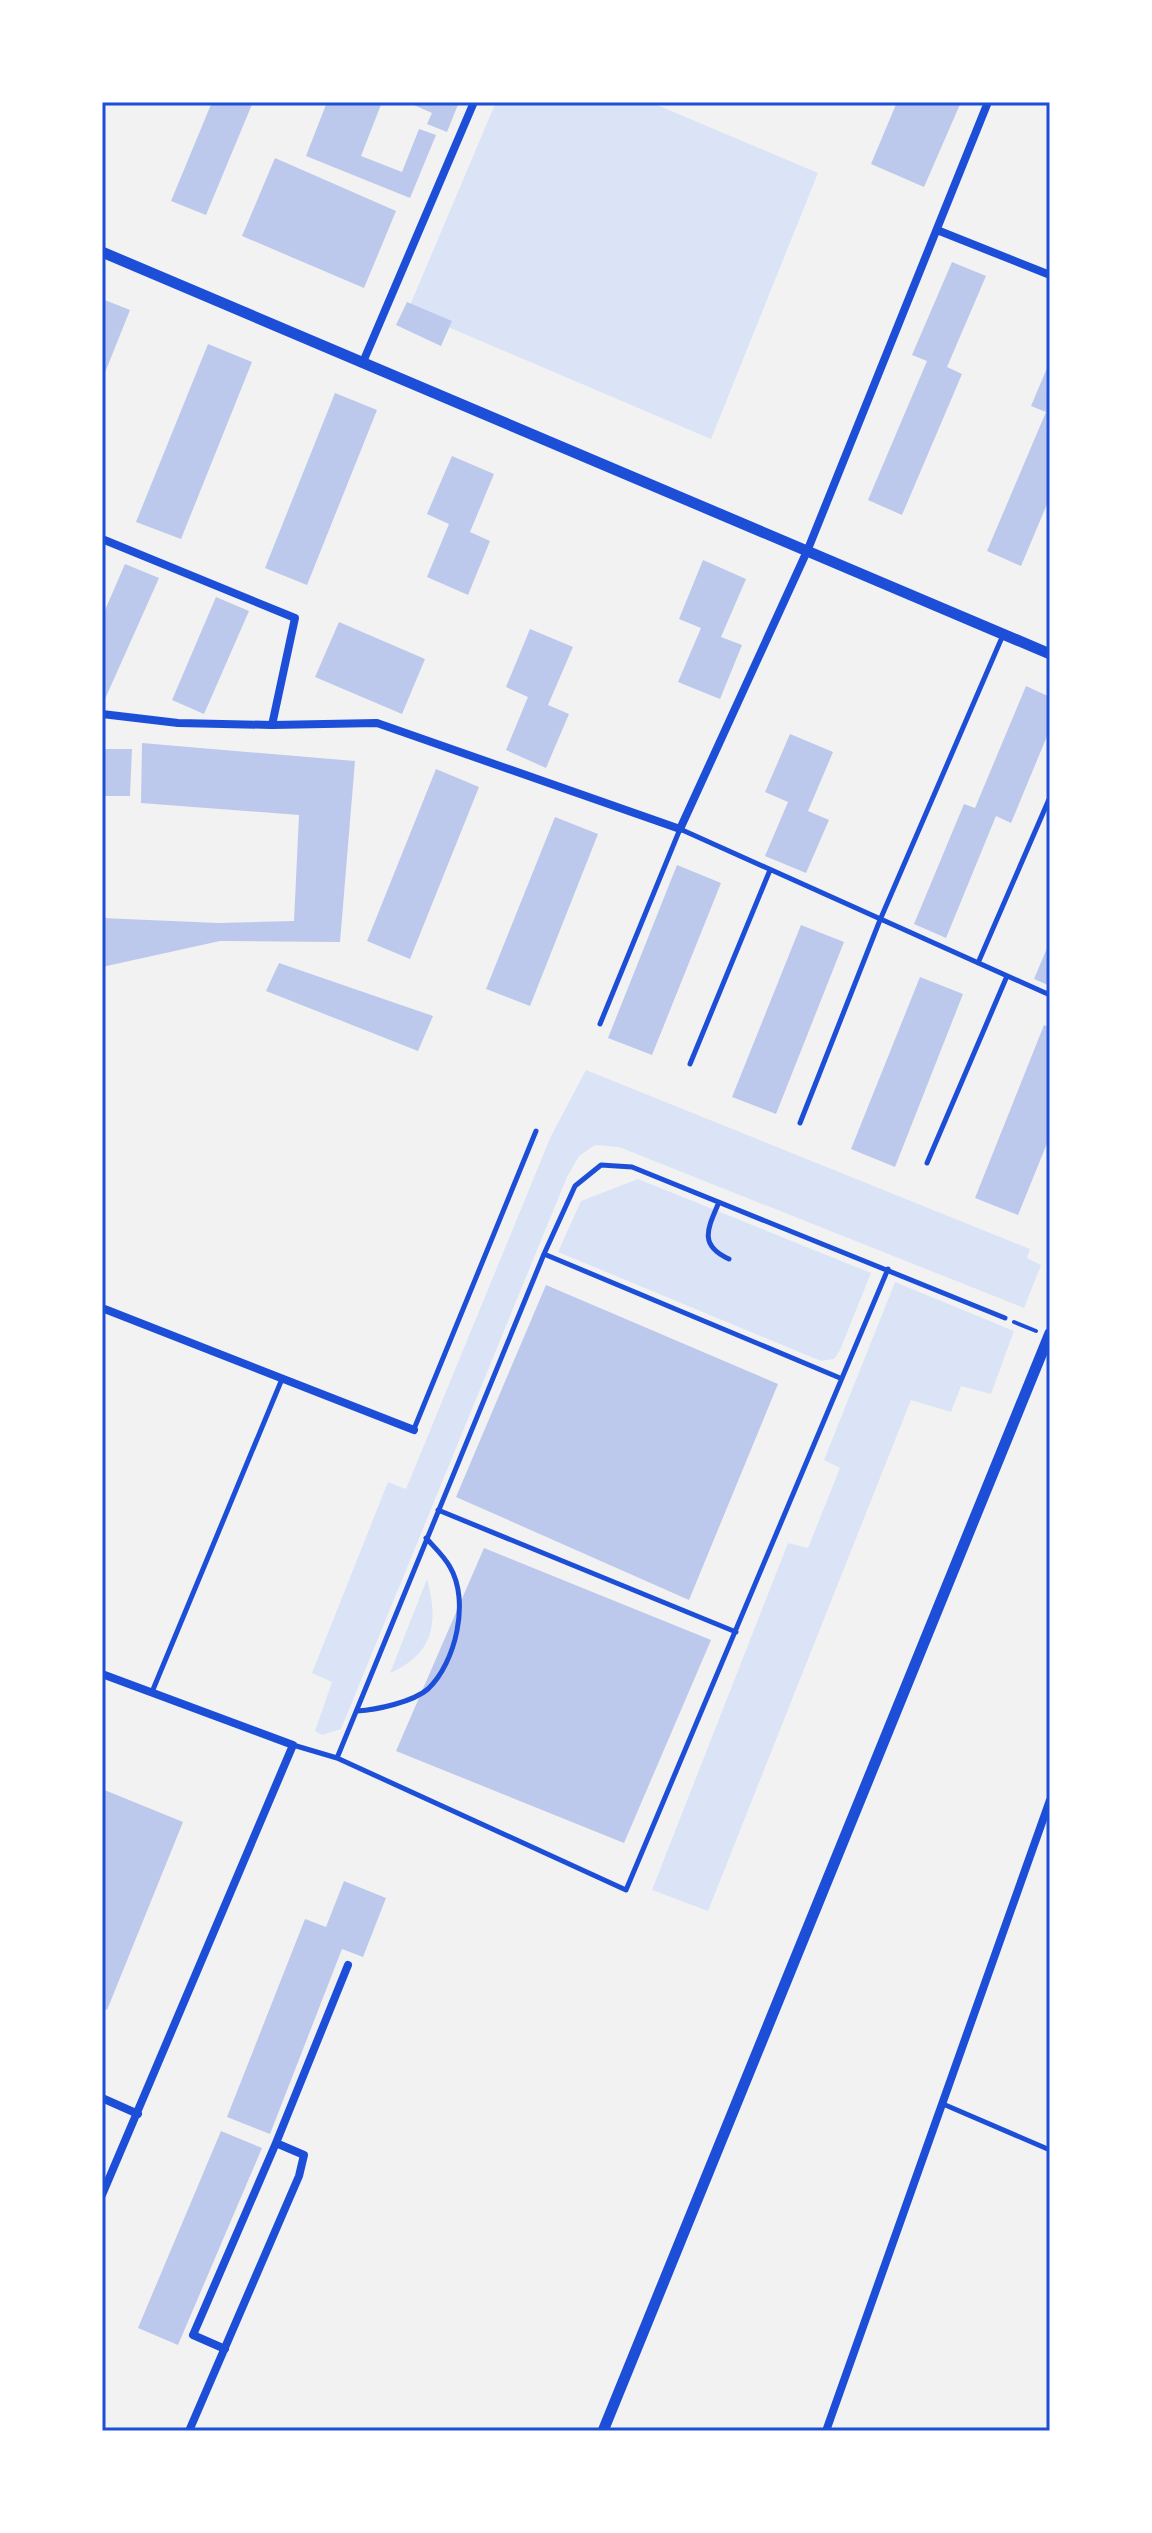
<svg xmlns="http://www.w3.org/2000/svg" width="1152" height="2533" font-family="Rubik,sans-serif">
	<rect width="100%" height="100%" fill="#f2f2f2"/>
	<!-- green -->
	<path fill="#dbe4f7" d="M 496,102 L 650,102 L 818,173 L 711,439 L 408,310 Z
		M 586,1070 L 1030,1249 L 1027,1258 L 1041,1265 L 1024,1308 L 619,1147 L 595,1145 L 579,1156 L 567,1177 L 341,1729 L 322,1735 L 315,1731 L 332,1682 L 312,1673 L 388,1482 L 406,1489 L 551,1136 Z
		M 638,1179 L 871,1273 L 840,1350 L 834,1359 L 821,1361 L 558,1252 L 581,1201 Z
		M 895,1282 L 1014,1331 L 991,1394 L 961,1386 L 951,1412 L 911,1400 L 708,1911 L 652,1890 L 788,1543 L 808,1548 L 840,1468 L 824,1460 Z
		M 427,1579 C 439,1622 434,1654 390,1673 Z"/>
	<!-- building -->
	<path fill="#bdc9ec" d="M 212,102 L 253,102 L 206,215 L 171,201 Z
		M 327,102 L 382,102 L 361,156 L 402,172 L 419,129 L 436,135 L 410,198 L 306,156 Z
		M 407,102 L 459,102 L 447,132 L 427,124 L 432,113 Z
		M 897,102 L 961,102 L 924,187 L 871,164 Z
		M 275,158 L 396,211 L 364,288 L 242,236 Z
		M 952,262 L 986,276 L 947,367 L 962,374 L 902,515 L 868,500 L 927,361 L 912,355 Z
		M 102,299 L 130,310 L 102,380 Z
		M 407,302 L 452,321 L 441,346 L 396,325 Z
		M 208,344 L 252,362 L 181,539 L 136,522 Z
		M 1050,361 L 1050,497 L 1021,566 L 987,551 L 1046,412 L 1031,406 Z
		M 335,393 L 377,410 L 307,585 L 265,568 Z
		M 452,456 L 494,474 L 470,532 L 490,541 L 468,595 L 427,577 L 449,524 L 427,514 Z
		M 703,560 L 746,579 L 721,637 L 742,645 L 720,699 L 678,682 L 701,628 L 679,619 Z
		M 125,564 L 159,578 L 105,699 L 102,698 L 102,617 Z
		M 216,597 L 249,611 L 204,714 L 172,700 Z
		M 339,622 L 425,659 L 402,714 L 315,677 Z
		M 530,629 L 573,647 L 548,705 L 569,714 L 546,768 L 506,750 L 528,697 L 506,687 Z
		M 1026,686 L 1050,697 L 1050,729 L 1011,823 L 996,816 L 946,938 L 914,924 L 964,804 L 975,808 Z
		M 790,734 L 833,752 L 808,811 L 829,820 L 806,873 L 765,856 L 788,802 L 765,792 Z
		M 142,743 L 355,761 L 340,942 L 220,941 L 102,967 L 102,918 L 218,923 L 294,921 L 299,815 L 141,803 Z
		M 103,749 L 132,749 L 130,796 L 102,796 Z
		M 436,769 L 479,787 L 410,959 L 367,941 Z
		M 555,817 L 598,834 L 530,1006 L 486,989 Z
		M 677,865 L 721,883 L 652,1055 L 608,1038 Z
		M 801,925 L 844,942 L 776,1114 L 732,1097 Z
		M 1050,941 L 1050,986 L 1034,979 Z
		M 279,963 L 433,1016 L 418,1051 L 266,991 Z
		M 920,977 L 963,994 L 895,1167 L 851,1149 Z
		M 1044,1025 L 1050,1028 L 1050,1136 L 1018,1215 L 975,1198 Z
		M 546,1285 L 778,1384 L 689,1600 L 456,1497 Z
		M 484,1548 L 711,1640 L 624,1843 L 396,1751 Z
		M 102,1789 L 183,1822 L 107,2010 L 102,2008 Z
		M 344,1881 L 386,1898 L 363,1957 L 342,1949 L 270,2134 L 227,2117 L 305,1919 L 326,1927 Z
		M 221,2131 L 262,2148 L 178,2345 L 138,2328 Z"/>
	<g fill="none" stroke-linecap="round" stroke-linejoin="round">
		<!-- path -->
		<path stroke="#1d4ed8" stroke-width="4" d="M 1014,1322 L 1036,1331"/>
		<!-- service -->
		<path stroke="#1d4ed8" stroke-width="5" d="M 978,963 L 1050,797
			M 600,1024 L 680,829 L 1050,995
			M 690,1064 L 770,870
			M 800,1123 L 880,920 L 1003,635
			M 927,1163 L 1007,976
			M 719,1202 C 708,1228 698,1245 729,1259
			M 544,1254 L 840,1378
			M 414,1429 L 536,1131
			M 438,1510 L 736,1632
			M 152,1692 L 282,1379
			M 357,1711 C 376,1710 413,1702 428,1689 C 456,1662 470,1601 450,1567 C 444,1556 434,1547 426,1538
			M 293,1745 L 337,1758 L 626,1890 L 888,1269
			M 337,1758 L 544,1254 L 575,1186 L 601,1165 L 632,1167 L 1005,1318
			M 943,2104 L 1050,2150"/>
		<!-- minor -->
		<path stroke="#1d4ed8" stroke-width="8" d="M 937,230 L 1050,275
			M 363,362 L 474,102
			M 102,539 L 295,618 L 272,725 L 178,723 L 102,714
			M 272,725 L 377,723 L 680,829 L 808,549 L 988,102
			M 102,1308 L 414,1430
			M 102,1674 L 293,1745 L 102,2195
			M 102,2098 L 138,2114
			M 276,2143 L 348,1965
			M 189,2431 L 299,2176 L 304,2155 L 276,2143 L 193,2335 L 225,2349
			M 826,2431 L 1050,1800"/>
		<!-- tertiary -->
		<path stroke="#1d4ed8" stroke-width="11" d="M 102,252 L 1050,654
			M 603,2431 L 1050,1333"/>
	</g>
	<!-- border -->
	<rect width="1152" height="2533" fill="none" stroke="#ffffff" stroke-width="208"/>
	<rect x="104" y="104" width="944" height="2325" fill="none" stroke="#1d4ed8" stroke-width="3"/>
</svg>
